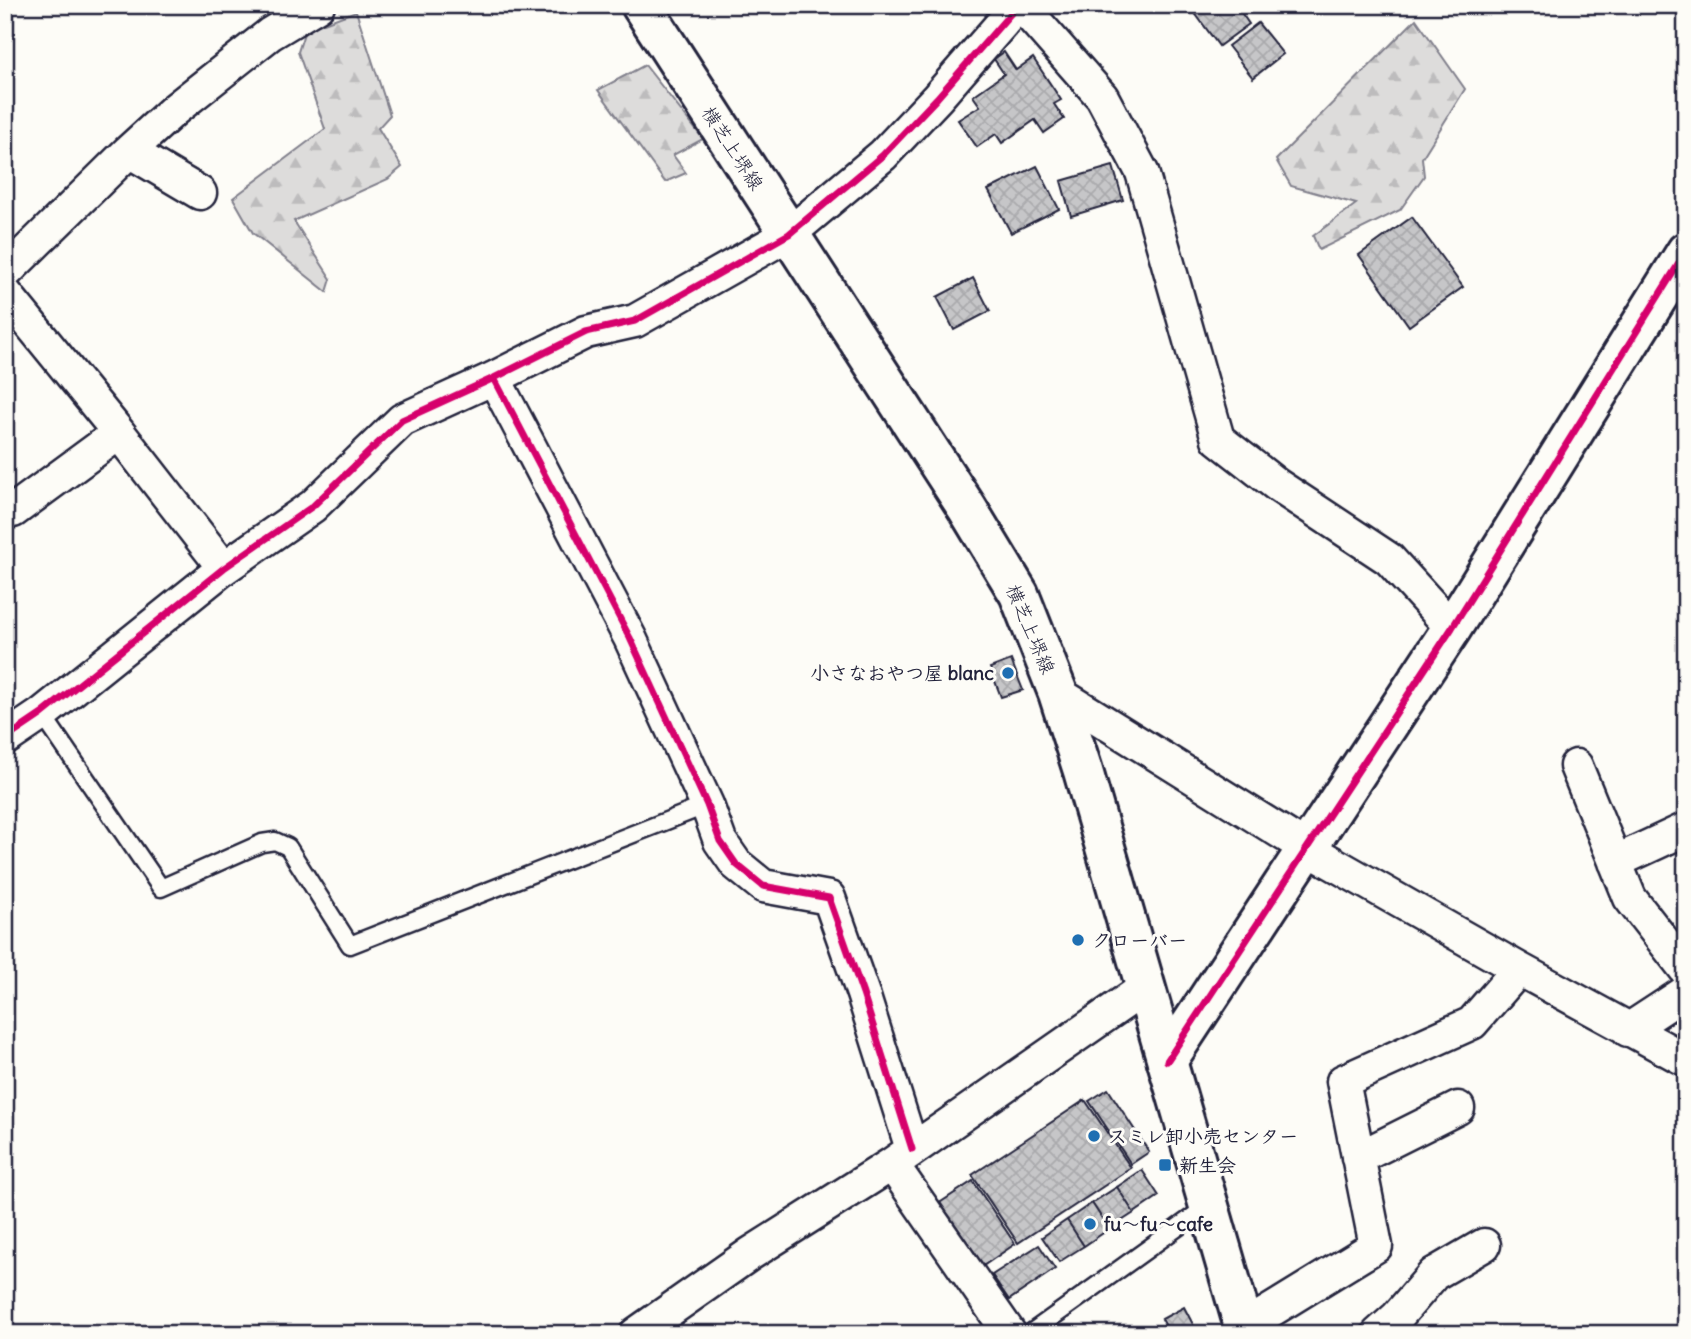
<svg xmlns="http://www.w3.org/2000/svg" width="1691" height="1339" font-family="Delius,'Klee One',sans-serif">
	<defs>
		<pattern id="forest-firs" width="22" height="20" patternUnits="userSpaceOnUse" patternTransform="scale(1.75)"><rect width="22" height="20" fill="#dddcdb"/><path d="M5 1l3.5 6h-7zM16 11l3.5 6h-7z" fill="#bdbcbd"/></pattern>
		<pattern id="building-cross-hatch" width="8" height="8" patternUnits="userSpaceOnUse" patternTransform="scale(1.75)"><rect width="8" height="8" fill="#c6c6c8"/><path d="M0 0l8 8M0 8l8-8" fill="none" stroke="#aaaaad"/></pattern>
	</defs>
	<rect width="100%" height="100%" fill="#fdfcf7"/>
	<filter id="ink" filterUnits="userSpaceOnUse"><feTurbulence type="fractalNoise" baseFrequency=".0143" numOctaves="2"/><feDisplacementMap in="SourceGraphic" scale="14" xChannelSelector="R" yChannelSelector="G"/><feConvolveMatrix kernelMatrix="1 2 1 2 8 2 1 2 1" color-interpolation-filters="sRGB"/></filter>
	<g filter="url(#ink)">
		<!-- forest -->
		<path fill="url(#forest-firs)" stroke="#807f8b" stroke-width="2" d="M 356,11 L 390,115 L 378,128 L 402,167 L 388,179 L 294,221 L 331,279 L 327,292 L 253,233 L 233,198 L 325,129 L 298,52 L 305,30 Z
			M 1416,19 L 1465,89 L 1422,158 L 1424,176 L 1400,210 L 1319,250 L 1313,236 L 1356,204 L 1291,186 L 1276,160 Z
			M 645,65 L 703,139 L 673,155 L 686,173 L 665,182 L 598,90 Z"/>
		<!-- building -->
		<path fill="url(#building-cross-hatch)" stroke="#22223b" stroke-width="2" d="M 1189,5 L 1236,5 L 1249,24 L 1219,46 Z
			M 1258,23 L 1283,54 L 1253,78 L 1228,46 Z
			M 1004,52 L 1016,70 L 1033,58 L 1061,100 L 1054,104 L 1064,119 L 1044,133 L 1035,120 L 1002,143 L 996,134 L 977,147 L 958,120 L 980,106 L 973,96 L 1004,74 L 994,59 Z
			M 1037,166 L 1059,209 L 1011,233 L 988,190 Z
			M 1113,166 L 1123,200 L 1071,216 L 1061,181 Z
			M 1412,217 L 1463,287 L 1409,326 L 1359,255 Z
			M 973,278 L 990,311 L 954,330 L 937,297 Z
			M 1011,660 L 1023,690 L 1001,697 L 990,668 Z
			M 1108,1089 L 1149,1152 L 1131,1164 L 1089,1101 Z
			M 1085,1100 L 1131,1168 L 1018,1243 L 972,1175 Z
			M 1142,1170 L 1159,1196 L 1134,1213 L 1117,1187 Z
			M 973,1181 L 1015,1244 L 980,1268 L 938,1204 Z
			M 1117,1187 L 1134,1213 L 1109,1229 L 1092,1203 Z
			M 1092,1203 L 1109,1229 L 1084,1246 L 1067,1220 Z
			M 1067,1220 L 1084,1246 L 1059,1262 L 1042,1237 Z
			M 1039,1245 L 1055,1269 L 1009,1300 L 992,1275 Z
			M 1184,1307 L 1198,1334 L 1170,1334 L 1162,1319 Z"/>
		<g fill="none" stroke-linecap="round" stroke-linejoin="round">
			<!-- lane casing -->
			<g stroke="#22223b" stroke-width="21">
				<path id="lane" d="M 42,714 L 161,888 L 262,843 L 275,841 L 288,847 L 350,945 L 707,805
					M 1029,1334 L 1209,1205"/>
			</g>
			<!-- street casing -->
			<g stroke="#22223b" stroke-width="37">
				<path id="street" d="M 1021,5 L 1102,97 L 1142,172 L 1218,439 L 1277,485 L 1389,559 L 1452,628
					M 129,151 L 200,193
					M 5,273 L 129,151 L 174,110 L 270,34 L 318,5
					M 5,293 L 119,433 L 224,568
					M 494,378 L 630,638 L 707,805 L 720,841 L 736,864 L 763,886 L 829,898 L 863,994 L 912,1149
					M 13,511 L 119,433
					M 1058,693 L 1308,849 L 1519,969 L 1686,1060
					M 5,739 L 42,714 L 224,568 L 313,506 L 402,420 L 494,378 L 586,332 L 635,321 L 789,234 L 883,155 L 937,98 L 1018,5
					M 1576,766 L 1630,898 L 1686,970
					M 1615,862 L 1686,829
					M 1628,1030 L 1686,992
					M 1358,1158 L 1458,1108
					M 892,1164 L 1010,1334
					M 1244,1327 L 1376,1246 L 1343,1081 L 1472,1023 L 1519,969
					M 636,1334 L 750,1254 L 892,1164 L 1145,988
					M 1378,1334 L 1397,1317 L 1434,1274 L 1484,1245"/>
			</g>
			<!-- secondary casing -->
			<g stroke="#22223b" stroke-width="44">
				<path id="secondary" d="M 1167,1061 L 1452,628 L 1686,252"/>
			</g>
			<!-- primary casing -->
			<g stroke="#22223b" stroke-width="44">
				<path id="primary" d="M 641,5 L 967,508 L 1019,594 L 1058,693 L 1083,771 L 1246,1334"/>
			</g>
			<!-- lane -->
			<use href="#lane" stroke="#fdfcf7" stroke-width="16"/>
			<!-- street -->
			<use href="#street" stroke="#fdfcf7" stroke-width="32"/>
			<!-- secondary -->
			<use href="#secondary" stroke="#fdfcf7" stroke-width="38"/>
			<!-- primary -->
			<use href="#primary" stroke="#fdfcf7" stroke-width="38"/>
			<!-- cycleway casing -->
			<g stroke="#fdfcf7" stroke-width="11">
				<path id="cycleway" d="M 494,378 L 630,638 L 707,805 L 720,841 L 736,864 L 763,886 L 829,898 L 863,994 L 912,1149
					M 5,739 L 42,714 L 224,568 L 313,506 L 402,420 L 494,378 L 586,332 L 635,321 L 789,234 L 883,155 L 937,98 L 1018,5
					M 1167,1061 L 1452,628 L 1686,252"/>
			</g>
			<!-- cycleway -->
			<use href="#cycleway" stroke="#d6006c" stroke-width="7"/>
		</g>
	</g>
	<!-- markers -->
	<g fill="#1f6fb2" stroke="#fdfcf7" stroke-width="2.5">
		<circle cx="1008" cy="673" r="7"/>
		<circle cx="1078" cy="940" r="7"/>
		<circle cx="1094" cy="1136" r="7"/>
		<rect x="1158" y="1158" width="14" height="14" rx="3.5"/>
		<circle cx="1090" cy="1224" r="7"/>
	</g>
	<g text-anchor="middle" stroke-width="6" stroke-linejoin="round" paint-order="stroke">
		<!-- street labels -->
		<g font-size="19" fill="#22223b" stroke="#fdfcf7">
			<text transform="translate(733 148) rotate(57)" y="7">横芝上堺線</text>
			<text transform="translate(1031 629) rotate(67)" y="7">横芝上堺線</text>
		</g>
		<!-- poi labels -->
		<g font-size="19" font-weight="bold" fill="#22223b" stroke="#fdfcf7" text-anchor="start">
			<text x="994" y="680" text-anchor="end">小さなおやつ屋 blanc</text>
			<text x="1092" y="947">クローバー</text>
			<text x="1108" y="1143">スミレ卸小売センター</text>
			<text x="1179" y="1172">新生会</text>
			<text x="1104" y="1231">fu～fu～cafe</text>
		</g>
	</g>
	<!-- margin -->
	<rect width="1691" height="1339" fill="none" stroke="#fdfcf7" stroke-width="28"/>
	<rect x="14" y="14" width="1663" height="1311" fill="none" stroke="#22223b" stroke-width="2.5" filter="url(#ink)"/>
</svg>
